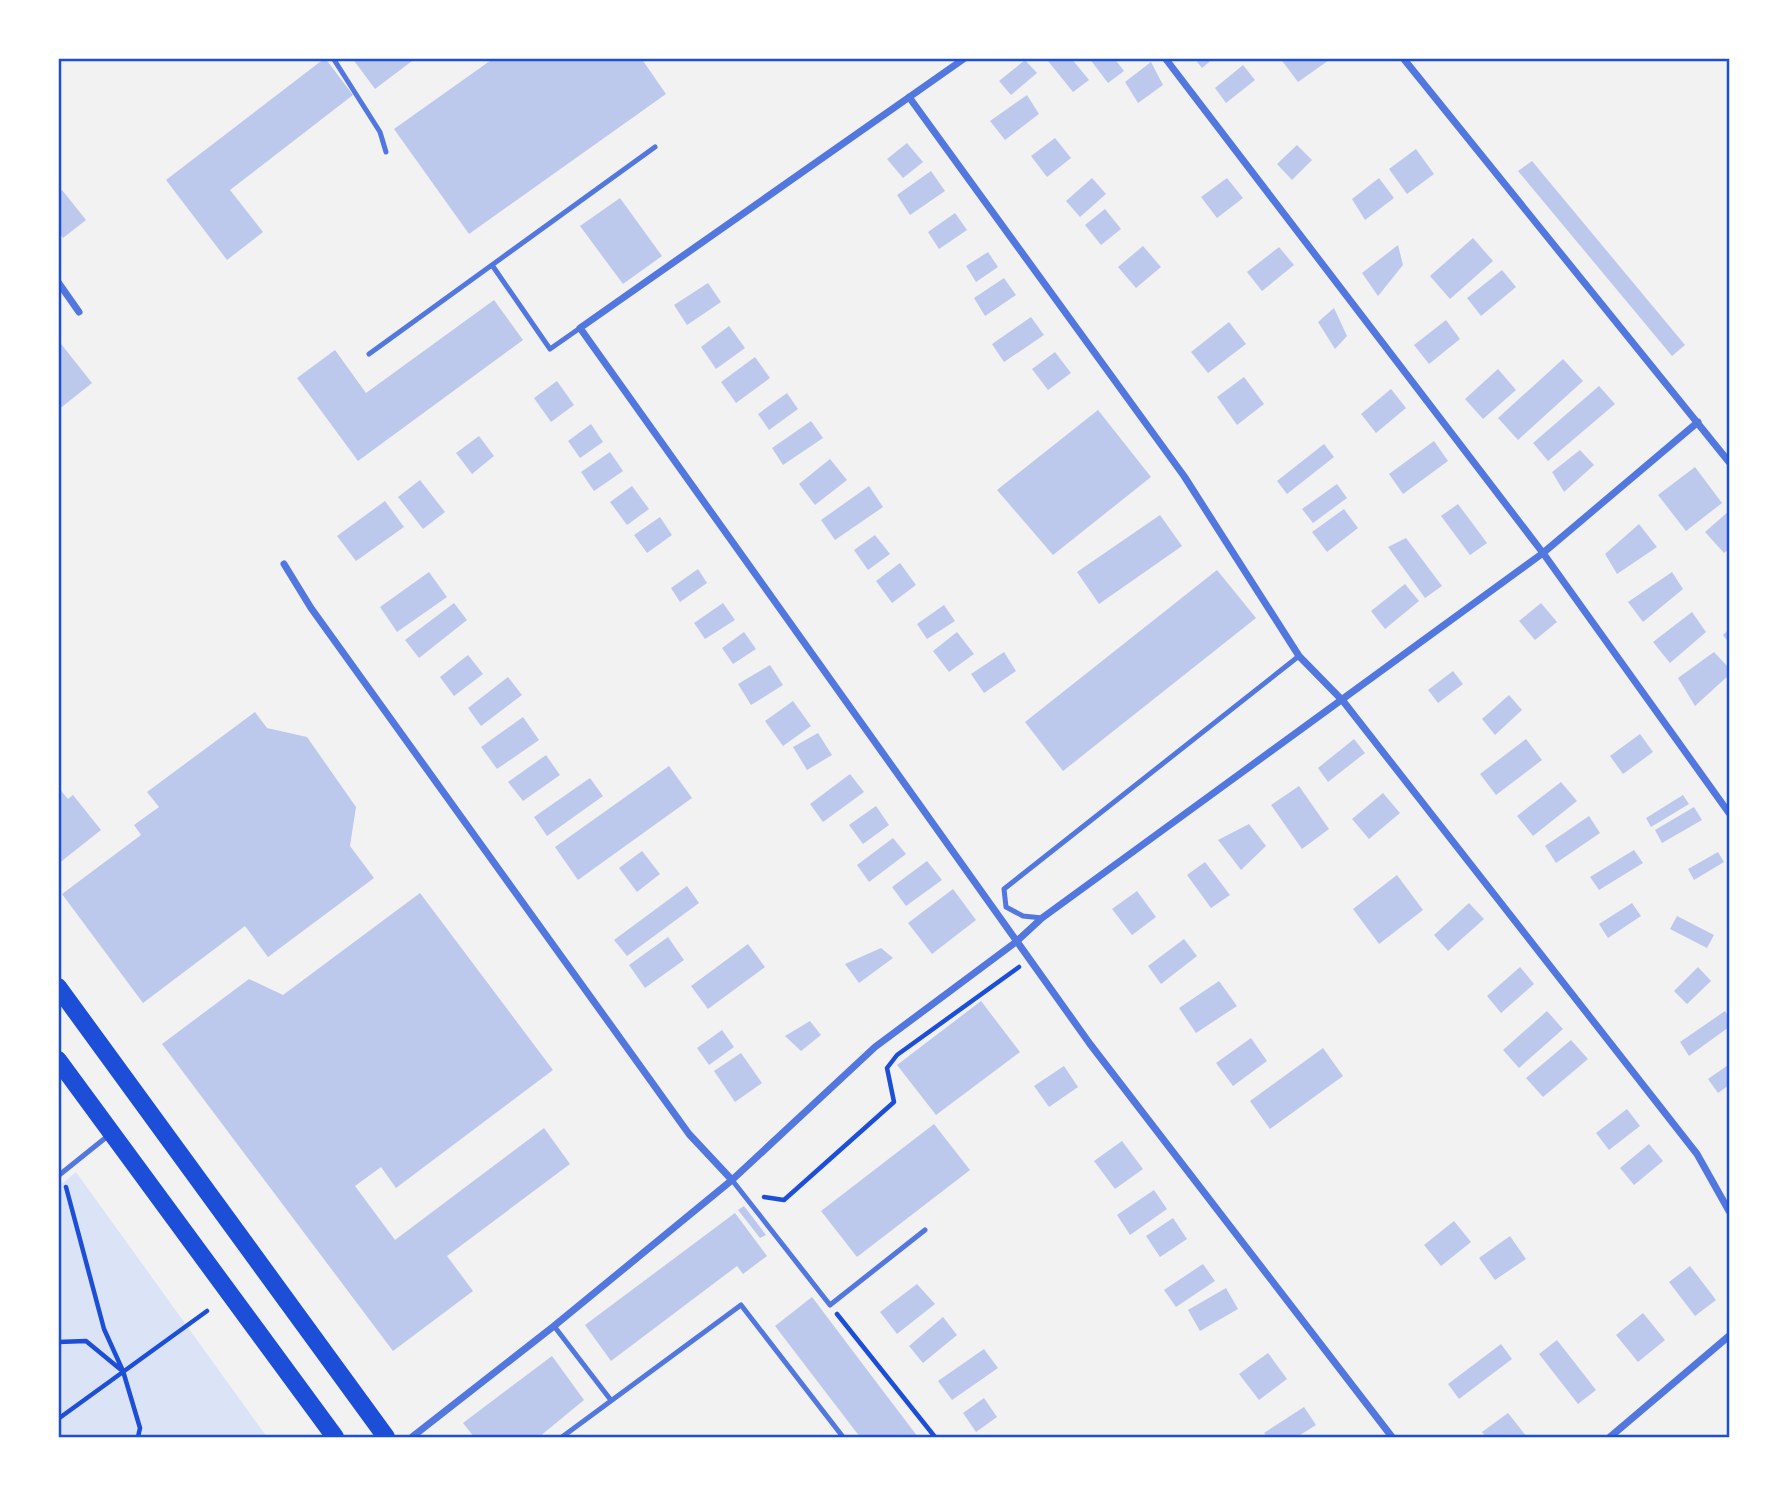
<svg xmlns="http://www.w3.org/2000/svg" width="1787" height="1495" font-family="'PT Sans',sans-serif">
	<rect width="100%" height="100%" fill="#f2f2f2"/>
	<!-- green -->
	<path fill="#dbe4f7" d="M 76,1172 L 267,1437 L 58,1437 L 58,1187 Z"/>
	<!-- building -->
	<path fill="#bdc9ec" d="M 325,58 L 353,95 L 230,190 L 263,232 L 227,260 L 166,180 Z
		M 352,58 L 416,58 L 375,89 Z
		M 494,58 L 641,58 L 666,94 L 469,234 L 394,129 Z
		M 1052,58 L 1071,58 L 1089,80 L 1073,92 L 1048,61 Z
		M 1089,58 L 1114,58 L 1124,71 L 1108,83 Z
		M 1194,58 L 1214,58 L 1202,68 Z
		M 1280,58 L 1332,58 L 1298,82 Z
		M 1025,60 L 1037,73 L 1011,95 L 999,81 Z
		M 1151,62 L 1163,85 L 1138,103 L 1125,82 Z
		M 1243,65 L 1255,80 L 1226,103 L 1215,88 Z
		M 1027,95 L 1039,114 L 1005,140 L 990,121 Z
		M 1055,138 L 1071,158 L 1047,177 L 1031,156 Z
		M 907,143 L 923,162 L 903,178 L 887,159 Z
		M 1297,145 L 1312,160 L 1292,180 L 1277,164 Z
		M 1416,149 L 1434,174 L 1407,194 L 1389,169 Z
		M 1532,161 L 1685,345 L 1672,356 L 1518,171 Z
		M 931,171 L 945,191 L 910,215 L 897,195 Z
		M 1092,178 L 1106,194 L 1080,217 L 1066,201 Z
		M 1227,178 L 1243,198 L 1217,218 L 1201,197 Z
		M 1379,178 L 1394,198 L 1365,220 L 1352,199 Z
		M 62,190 L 86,220 L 63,238 L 58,232 L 58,193 Z
		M 620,198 L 662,256 L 623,284 L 580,226 Z
		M 1105,209 L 1121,229 L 1101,245 L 1085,225 Z
		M 955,213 L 967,230 L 939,249 L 928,232 Z
		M 1473,238 L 1493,261 L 1450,299 L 1430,276 Z
		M 1398,245 L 1403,265 L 1378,296 L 1362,273 Z
		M 1143,246 L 1161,267 L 1136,288 L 1118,267 Z
		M 1279,247 L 1294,265 L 1262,291 L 1247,272 Z
		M 988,252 L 998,267 L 976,282 L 966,266 Z
		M 1502,270 L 1516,287 L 1481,316 L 1467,298 Z
		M 1004,278 L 1016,295 L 985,316 L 974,298 Z
		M 708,283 L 721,302 L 687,325 L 674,305 Z
		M 494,300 L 523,340 L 358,461 L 297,378 L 335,350 L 366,393 Z
		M 1334,308 L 1347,336 L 1335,349 L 1318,322 Z
		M 1031,317 L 1044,335 L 1004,362 L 992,344 Z
		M 1446,320 L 1460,339 L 1429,364 L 1414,345 Z
		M 1229,322 L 1246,344 L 1208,373 L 1191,352 Z
		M 729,326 L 745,348 L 716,369 L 701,347 Z
		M 58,340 L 92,383 L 58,410 Z
		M 1055,352 L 1071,373 L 1048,390 L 1032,369 Z
		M 755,357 L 770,378 L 736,403 L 721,382 Z
		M 1563,359 L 1583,381 L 1518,440 L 1498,418 Z
		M 1498,369 L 1516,390 L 1483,419 L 1465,399 Z
		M 1244,377 L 1264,404 L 1237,425 L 1217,397 Z
		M 557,381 L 574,405 L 551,422 L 534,398 Z
		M 1599,386 L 1615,404 L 1548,461 L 1533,443 Z
		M 1391,389 L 1406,408 L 1376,433 L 1361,414 Z
		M 787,393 L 798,409 L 769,430 L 758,414 Z
		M 1098,410 L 1151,477 L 1053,555 L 997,490 Z
		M 811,421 L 823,438 L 783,465 L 772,448 Z
		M 591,424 L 603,442 L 580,458 L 568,441 Z
		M 479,436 L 494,456 L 472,474 L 456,453 Z
		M 1434,441 L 1448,461 L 1403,494 L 1389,474 Z
		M 1324,444 L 1334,457 L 1287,494 L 1277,481 Z
		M 1580,450 L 1594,465 L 1564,492 L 1552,472 Z
		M 610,452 L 623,471 L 594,491 L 581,472 Z
		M 830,459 L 847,480 L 815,505 L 799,484 Z
		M 1695,467 L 1722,503 L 1686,531 L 1658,495 Z
		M 420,480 L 445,512 L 423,529 L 398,497 Z
		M 1337,484 L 1347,498 L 1313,523 L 1302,509 Z
		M 632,486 L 649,509 L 627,525 L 610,502 Z
		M 869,486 L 883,507 L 835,540 L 821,520 Z
		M 385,501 L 404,527 L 356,561 L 337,536 Z
		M 1458,504 L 1487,543 L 1470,555 L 1441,516 Z
		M 1344,509 L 1358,528 L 1327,552 L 1312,532 Z
		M 1729,511 L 1729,549 L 1724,553 L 1705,532 Z
		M 1160,515 L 1182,546 L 1099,604 L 1077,572 Z
		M 660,517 L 672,535 L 647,553 L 634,535 Z
		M 1639,524 L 1657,547 L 1617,574 L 1605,554 Z
		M 875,535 L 890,554 L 868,570 L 854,550 Z
		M 1406,538 L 1442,586 L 1425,598 L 1388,547 Z
		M 900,563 L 916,585 L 892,603 L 876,581 Z
		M 698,569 L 707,583 L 680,602 L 671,588 Z
		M 1217,570 L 1256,618 L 1063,771 L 1025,722 Z
		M 429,572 L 447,597 L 397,632 L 380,607 Z
		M 1672,572 L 1683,589 L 1643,622 L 1628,602 Z
		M 1405,584 L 1419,601 L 1385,629 L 1371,611 Z
		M 454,603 L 467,620 L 419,658 L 405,640 Z
		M 723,603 L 735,620 L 705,639 L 694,623 Z
		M 1541,603 L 1557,622 L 1535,640 L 1519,621 Z
		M 944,605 L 955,621 L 927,639 L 917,624 Z
		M 1692,612 L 1706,632 L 1670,663 L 1653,642 Z
		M 1729,629 L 1729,643 L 1723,635 Z
		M 744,632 L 756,649 L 733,664 L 722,648 Z
		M 957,632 L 974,654 L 949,672 L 933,651 Z
		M 1004,652 L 1016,671 L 984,693 L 971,674 Z
		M 1714,652 L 1729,668 L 1729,675 L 1695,706 L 1678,678 Z
		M 468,655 L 483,674 L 454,696 L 440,677 Z
		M 770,665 L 783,685 L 751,705 L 738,684 Z
		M 1453,671 L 1463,684 L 1438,703 L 1428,690 Z
		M 508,677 L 522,695 L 481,726 L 468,708 Z
		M 1509,695 L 1522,710 L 1495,735 L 1482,719 Z
		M 793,701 L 811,726 L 783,746 L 765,721 Z
		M 255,712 L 267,728 L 307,737 L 356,807 L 350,846 L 374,878 L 268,957 L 245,926 L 143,1003 L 62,894 L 141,835 L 134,825 L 159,807 L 147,792 Z
		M 523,717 L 539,740 L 497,769 L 481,747 Z
		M 818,733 L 832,755 L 807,770 L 793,747 Z
		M 1640,734 L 1653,752 L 1623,774 L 1610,756 Z
		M 1354,739 L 1365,753 L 1328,782 L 1318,768 Z
		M 1526,739 L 1542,760 L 1496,795 L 1480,774 Z
		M 546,755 L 560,775 L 523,801 L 508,782 Z
		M 669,766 L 692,798 L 578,880 L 555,847 Z
		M 850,774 L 864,792 L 823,822 L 810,804 Z
		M 590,778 L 603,796 L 547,836 L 534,817 Z
		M 1561,782 L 1577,801 L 1533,836 L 1517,816 Z
		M 1299,786 L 1329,829 L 1302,849 L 1271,805 Z
		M 58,787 L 68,799 L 73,795 L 101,830 L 58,864 Z
		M 1383,793 L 1400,813 L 1369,839 L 1352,819 Z
		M 1683,795 L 1689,804 L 1651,827 L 1646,818 Z
		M 876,806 L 889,825 L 863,844 L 849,825 Z
		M 1694,807 L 1702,820 L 1662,843 L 1655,830 Z
		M 1589,816 L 1600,833 L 1556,863 L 1545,846 Z
		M 1249,824 L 1266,846 L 1241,870 L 1218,840 Z
		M 893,838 L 906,854 L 869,882 L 857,865 Z
		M 1634,850 L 1643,863 L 1599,890 L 1590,877 Z
		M 642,851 L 660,874 L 637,892 L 619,868 Z
		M 1718,852 L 1724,862 L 1694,880 L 1688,869 Z
		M 927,861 L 942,880 L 906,906 L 892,887 Z
		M 1205,862 L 1230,895 L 1211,908 L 1187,875 Z
		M 1397,875 L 1423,910 L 1379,944 L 1353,909 Z
		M 687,886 L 699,903 L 627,956 L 614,940 Z
		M 953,889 L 976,920 L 932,954 L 908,923 Z
		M 1137,891 L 1156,917 L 1132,935 L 1112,909 Z
		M 420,893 L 553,1070 L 396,1188 L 381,1167 L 355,1186 L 395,1240 L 544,1128 L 570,1164 L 447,1256 L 473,1291 L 393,1351 L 162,1044 L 249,979 L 283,995 Z
		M 1469,903 L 1484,919 L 1448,951 L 1434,935 Z
		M 1632,903 L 1641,916 L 1608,938 L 1599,924 Z
		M 1677,916 L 1714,935 L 1707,948 L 1670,929 Z
		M 668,937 L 684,960 L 645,988 L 629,965 Z
		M 1184,939 L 1197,956 L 1161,984 L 1148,966 Z
		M 748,944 L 765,967 L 708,1009 L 691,986 Z
		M 881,948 L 893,958 L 859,983 L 845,964 Z
		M 1520,967 L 1534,984 L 1501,1013 L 1487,996 Z
		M 1698,967 L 1711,981 L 1687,1004 L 1674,991 Z
		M 1219,981 L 1237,1006 L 1196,1033 L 1179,1008 Z
		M 981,1001 L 1020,1052 L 936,1115 L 897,1065 Z
		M 1547,1011 L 1563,1029 L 1519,1068 L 1503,1050 Z
		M 1725,1011 L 1729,1017 L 1729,1027 L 1689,1056 L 1680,1042 Z
		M 810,1021 L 821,1035 L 801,1051 L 785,1036 Z
		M 722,1030 L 734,1047 L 709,1065 L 697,1048 Z
		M 1251,1038 L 1267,1061 L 1233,1086 L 1216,1063 Z
		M 1571,1040 L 1588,1059 L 1543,1097 L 1526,1078 Z
		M 1323,1048 L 1343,1076 L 1270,1129 L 1250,1101 Z
		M 741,1053 L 762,1083 L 735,1102 L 714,1071 Z
		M 1728,1065 L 1729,1085 L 1718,1093 L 1708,1079 Z
		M 1064,1066 L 1078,1087 L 1049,1107 L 1034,1086 Z
		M 1627,1109 L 1640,1126 L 1609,1150 L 1596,1133 Z
		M 934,1124 L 970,1170 L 857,1257 L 821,1211 Z
		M 1122,1141 L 1143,1169 L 1115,1189 L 1094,1161 Z
		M 1649,1144 L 1663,1161 L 1634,1185 L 1620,1168 Z
		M 1154,1190 L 1167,1209 L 1130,1235 L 1117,1215 Z
		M 744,1206 L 766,1235 L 760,1238 L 738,1210 Z
		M 735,1213 L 767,1256 L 743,1274 L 737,1266 L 611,1361 L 585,1325 Z
		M 1173,1218 L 1187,1239 L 1160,1257 L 1146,1236 Z
		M 1454,1221 L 1471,1242 L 1441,1266 L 1424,1245 Z
		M 1510,1236 L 1526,1259 L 1495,1280 L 1479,1258 Z
		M 1203,1264 L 1215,1281 L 1176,1307 L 1164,1290 Z
		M 1690,1266 L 1716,1300 L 1695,1316 L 1669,1282 Z
		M 917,1284 L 935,1304 L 897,1334 L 880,1312 Z
		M 1226,1288 L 1238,1309 L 1200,1331 L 1188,1310 Z
		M 812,1297 L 883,1391 L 918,1437 L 860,1437 L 775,1326 Z
		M 1643,1313 L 1665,1340 L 1638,1362 L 1616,1335 Z
		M 943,1317 L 957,1335 L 923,1363 L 909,1346 Z
		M 1557,1340 L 1596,1390 L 1578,1404 L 1539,1354 Z
		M 1501,1344 L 1512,1359 L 1459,1399 L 1448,1384 Z
		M 984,1349 L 998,1368 L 952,1400 L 938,1381 Z
		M 1268,1353 L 1287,1379 L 1259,1400 L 1239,1374 Z
		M 552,1356 L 584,1400 L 539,1437 L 474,1437 L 463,1423 Z
		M 984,1398 L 997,1417 L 976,1432 L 963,1413 Z
		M 1304,1407 L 1316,1425 L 1297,1437 L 1267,1437 L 1264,1433 Z
		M 1508,1413 L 1527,1437 L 1486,1437 L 1482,1432 Z"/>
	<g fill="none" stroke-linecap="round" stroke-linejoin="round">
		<!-- path -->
		<path stroke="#1d4ed8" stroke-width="4.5" d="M 66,1187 L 104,1329 L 123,1371 L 140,1428 L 138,1437
			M 764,1197 L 784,1200 L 894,1102 L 887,1068 L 897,1055 L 1019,967
			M 837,1314 L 935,1437
			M 58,1342 L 86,1341 L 120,1369
			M 58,1419 L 207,1311"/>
		<!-- service -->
		<path stroke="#5277de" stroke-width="5" d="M 333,58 L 380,132 L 386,152
			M 492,265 L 550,349 L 580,328
			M 369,354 L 655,147
			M 1042,918 L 1023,916 L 1006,907 L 1004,889 L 1299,656
			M 58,1176 L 109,1135
			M 732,1180 L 830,1305 L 925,1230
			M 554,1326 L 610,1399
			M 562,1437 L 741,1305 L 843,1437"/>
		<!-- minor -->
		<path stroke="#5277de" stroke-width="7" d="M 965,58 L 580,328 L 1090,1044 L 1392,1437
			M 1165,58 L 1543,553 L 1729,813
			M 1403,58 L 1729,462
			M 909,97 L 1184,476 L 1299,656 L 1343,701 L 1697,1154 L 1729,1211
			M 58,282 L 79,312
			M 284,564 L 311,608 L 689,1134 L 732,1180
			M 412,1437 L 554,1326 L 732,1180 L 875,1047 L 1016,942 L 1042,918 L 1543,553 L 1698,422
			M 1610,1437 L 1729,1336"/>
		<!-- primary -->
		<path stroke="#1d4ed8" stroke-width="18" d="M 58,987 L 386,1437
			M 58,1060 L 335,1437"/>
	</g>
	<!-- border -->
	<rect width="1787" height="1495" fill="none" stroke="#ffffff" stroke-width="119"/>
	<rect x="60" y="60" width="1668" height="1376" fill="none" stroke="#1d4ed8" stroke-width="2.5"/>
</svg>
